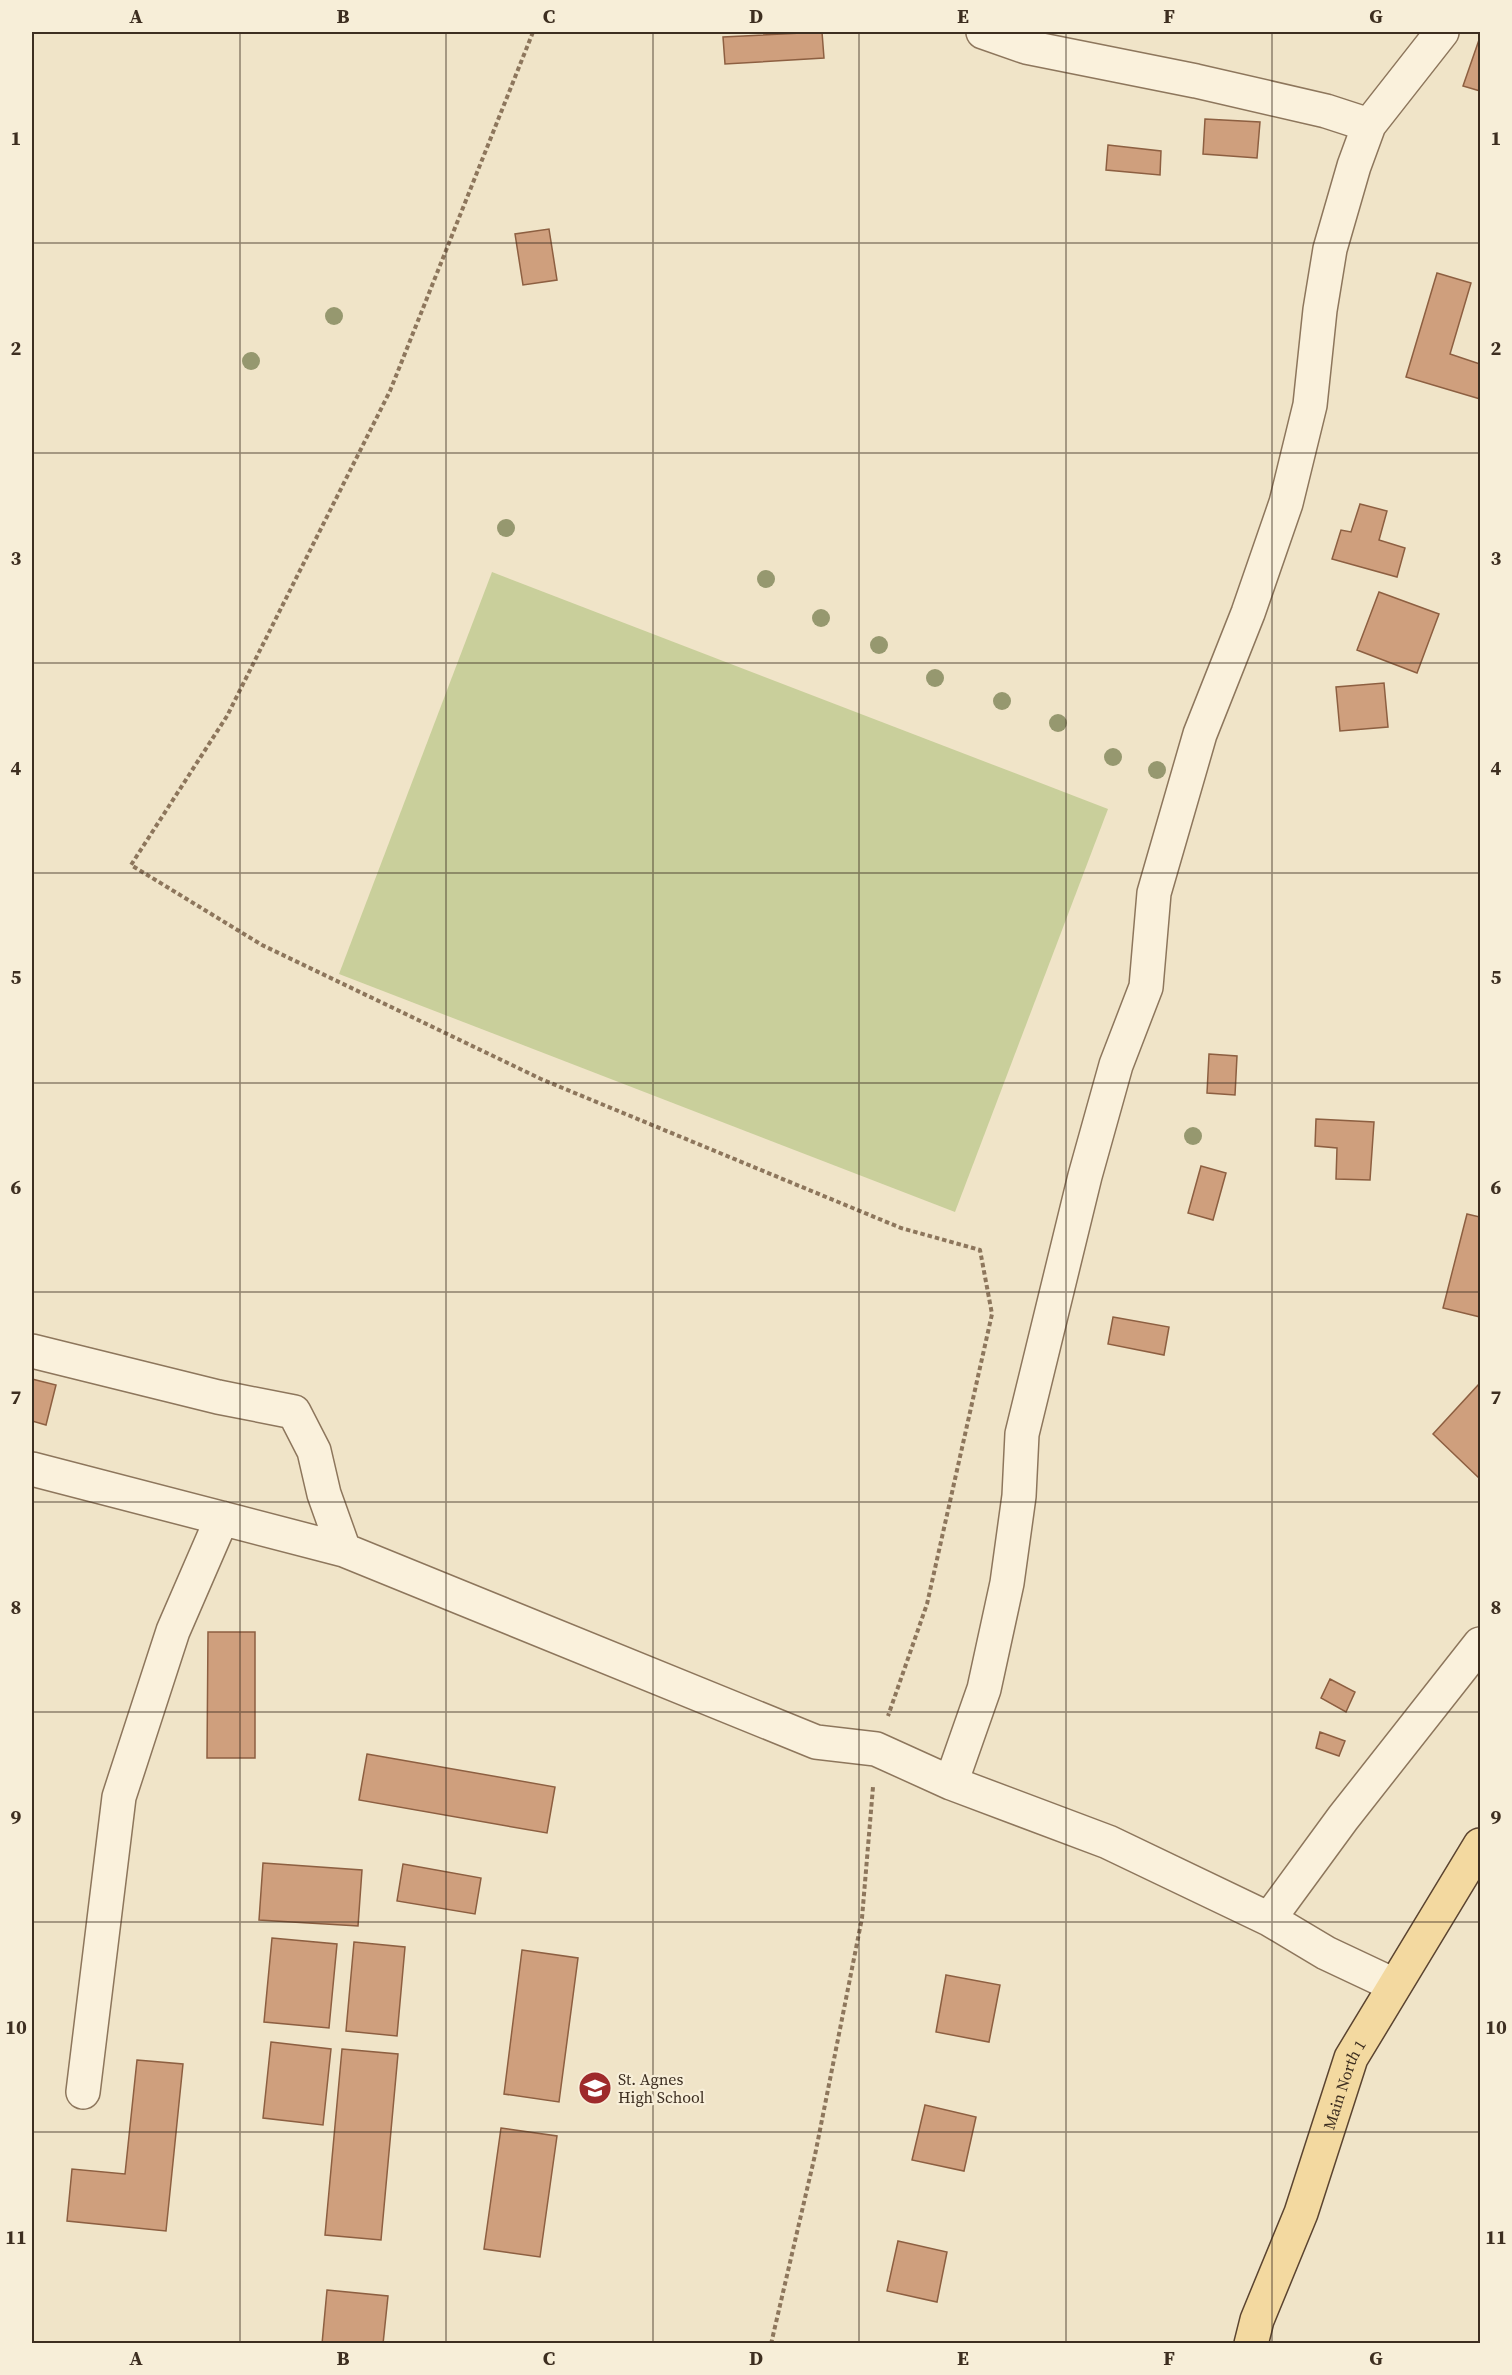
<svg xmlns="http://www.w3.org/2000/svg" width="1512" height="2375" font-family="'Source Serif 4',serif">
	<rect width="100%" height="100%" fill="#f0e4c8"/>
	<!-- green -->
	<path fill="#c9cf9b" d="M 492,572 L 1108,809 L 955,1212 L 339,974 Z"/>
	<!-- building -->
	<path fill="#cf9f7d" stroke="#8d5f41" stroke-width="1.5" d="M 822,32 L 824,58 L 725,64 L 723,37 Z
		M 1480,37 L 1480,91 L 1463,86 Z
		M 1205,119 L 1260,122 L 1257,158 L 1203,154 Z
		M 1108,145 L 1161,151 L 1160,175 L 1106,170 Z
		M 549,229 L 557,280 L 523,285 L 515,234 Z
		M 1437,273 L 1471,283 L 1450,354 L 1480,364 L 1480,399 L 1406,377 Z
		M 1360,504 L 1387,511 L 1379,540 L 1405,548 L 1397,577 L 1332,559 L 1341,530 L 1351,532 Z
		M 1379,592 L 1439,614 L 1417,673 L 1357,650 Z
		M 1384,683 L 1388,727 L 1340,731 L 1336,687 Z
		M 1209,1054 L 1237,1056 L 1235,1095 L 1207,1093 Z
		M 1316,1119 L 1374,1122 L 1370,1180 L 1336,1179 L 1337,1148 L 1315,1146 Z
		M 1201,1166 L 1226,1173 L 1213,1220 L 1188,1213 Z
		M 1467,1214 L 1480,1217 L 1480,1317 L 1443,1308 Z
		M 1113,1317 L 1169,1327 L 1164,1355 L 1108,1344 Z
		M 32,1379 L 56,1385 L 46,1425 L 32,1421 Z
		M 1480,1383 L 1480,1479 L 1433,1434 Z
		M 208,1632 L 255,1632 L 255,1758 L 207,1758 Z
		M 1330,1679 L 1355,1692 L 1346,1712 L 1321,1698 Z
		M 1320,1732 L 1345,1741 L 1339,1756 L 1316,1748 Z
		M 367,1754 L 555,1787 L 547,1833 L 359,1800 Z
		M 263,1863 L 362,1870 L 358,1926 L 259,1920 Z
		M 403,1864 L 481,1878 L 475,1914 L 397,1901 Z
		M 272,1938 L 337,1944 L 329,2028 L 264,2022 Z
		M 354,1942 L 405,1947 L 397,2036 L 346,2031 Z
		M 522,1950 L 578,1958 L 559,2102 L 504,2094 Z
		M 946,1975 L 1000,1985 L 989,2042 L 936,2032 Z
		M 271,2042 L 331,2049 L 323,2125 L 263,2118 Z
		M 342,2049 L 398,2054 L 381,2240 L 325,2235 Z
		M 137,2060 L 183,2064 L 166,2231 L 67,2221 L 72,2169 L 125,2174 Z
		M 925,2105 L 976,2117 L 964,2171 L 912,2160 Z
		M 501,2128 L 557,2136 L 540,2257 L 484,2249 Z
		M 898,2241 L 947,2252 L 937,2302 L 887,2291 Z
		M 327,2290 L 388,2296 L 383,2344 L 322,2344 Z"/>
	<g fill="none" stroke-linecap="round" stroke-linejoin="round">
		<!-- minor casing -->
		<g stroke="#8d765c" stroke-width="36">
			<path id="minor" d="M 1369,125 L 1442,32
				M 32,1351 L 218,1397 L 294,1412 L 314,1451 L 324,1494 L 344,1550
				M 32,1469 L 344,1550 L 816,1742 L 876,1749 L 951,1783 L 1108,1842 L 1269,1919 L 1326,1953 L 1394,1985
				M 951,1783 L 984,1689 L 1007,1583 L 1019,1496 L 1022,1434 L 1085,1176 L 1116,1065 L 1146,987 L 1154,893 L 1200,734 L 1248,613 L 1286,503 L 1310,405 L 1320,310 L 1330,249 L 1354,166 L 1369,125 L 1326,111 L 1196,81 L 1026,47 L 983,32
				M 1269,1919 L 1343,1818 L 1480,1644
				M 83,2092 L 119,1797 L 173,1631 L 222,1518"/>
		</g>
		<!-- major casing -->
		<g stroke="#5b4430" stroke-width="36">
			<g id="major">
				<path id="s1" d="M 1251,2344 L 1257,2320 L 1301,2213 L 1351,2058 L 1480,1845"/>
			</g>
		</g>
		<!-- path -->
		<path stroke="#8d765c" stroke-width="4" stroke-dasharray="4.5 3" stroke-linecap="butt" d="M 533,32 L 390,391 L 227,716 L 131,865 L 262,945 L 541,1079 L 901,1228 L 980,1250 L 992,1314 L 927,1604 L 888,1716
			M 771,2344 L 815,2155 L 862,1918 L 873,1787"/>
		<!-- minor -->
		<use href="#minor" stroke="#faf1dc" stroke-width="33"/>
		<!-- major -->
		<use href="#major" stroke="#f3d9a0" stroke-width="33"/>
	</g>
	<!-- trees -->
	<g fill="#96986f">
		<circle cx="334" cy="316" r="9"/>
		<circle cx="251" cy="361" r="9"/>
		<circle cx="506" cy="528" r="9"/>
		<circle cx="766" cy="579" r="9"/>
		<circle cx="821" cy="618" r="9"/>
		<circle cx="879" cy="645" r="9"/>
		<circle cx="935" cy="678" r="9"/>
		<circle cx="1002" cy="701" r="9"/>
		<circle cx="1058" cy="723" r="9"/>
		<circle cx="1113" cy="757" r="9"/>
		<circle cx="1157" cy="770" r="9"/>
		<circle cx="1193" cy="1136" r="9"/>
	</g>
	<!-- grid -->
	<path fill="none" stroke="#3d2e20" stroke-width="1.5" stroke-opacity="0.55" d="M 240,32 L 240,2344M 446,32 L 446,2344M 653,32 L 653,2344M 859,32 L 859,2344M 1066,32 L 1066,2344M 1272,32 L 1272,2344M 32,243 L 1480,243M 32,453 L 1480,453M 32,663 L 1480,663M 32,873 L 1480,873M 32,1083 L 1480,1083M 32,1292 L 1480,1292M 32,1502 L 1480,1502M 32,1712 L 1480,1712M 32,1922 L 1480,1922M 32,2132 L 1480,2132"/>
	<!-- icons -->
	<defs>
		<g id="school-disc" transform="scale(1.725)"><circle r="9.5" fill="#9e2a2b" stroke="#f7eed8"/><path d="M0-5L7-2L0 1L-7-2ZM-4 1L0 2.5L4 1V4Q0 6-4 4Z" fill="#fff"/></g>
	</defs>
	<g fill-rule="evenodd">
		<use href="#school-disc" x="595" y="2088"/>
	</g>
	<g text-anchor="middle" stroke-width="4.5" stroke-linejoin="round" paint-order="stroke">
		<!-- poi labels -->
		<g font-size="16" fill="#3d2e20" stroke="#f7eed8" text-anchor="start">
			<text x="618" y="2085">St. Agnes<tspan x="618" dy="18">High School</tspan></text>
		</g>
		<!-- street labels -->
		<g font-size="16" fill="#3d2e20" stroke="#f7eed8">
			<text dy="6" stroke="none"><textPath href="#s1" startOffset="276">Main North 1</textPath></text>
		</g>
	</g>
	<!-- border -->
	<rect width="1512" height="2375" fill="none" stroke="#f7eed8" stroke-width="66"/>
	<rect x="33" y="33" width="1446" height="2309" fill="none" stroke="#3d2e20" stroke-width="2"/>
	<g font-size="20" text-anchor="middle" font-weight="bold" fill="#3d2e20">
		<text x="136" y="23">A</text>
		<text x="343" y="23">B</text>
		<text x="549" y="23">C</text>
		<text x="756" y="23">D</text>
		<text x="963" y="23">E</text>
		<text x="1169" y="23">F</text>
		<text x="1376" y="23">G</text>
		<text x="16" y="145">1</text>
		<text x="1496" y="145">1</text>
		<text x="16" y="355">2</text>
		<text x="1496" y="355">2</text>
		<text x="16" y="565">3</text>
		<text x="1496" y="565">3</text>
		<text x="16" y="775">4</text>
		<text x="1496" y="775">4</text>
		<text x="16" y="984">5</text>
		<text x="1496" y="984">5</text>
		<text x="16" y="1194">6</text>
		<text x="1496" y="1194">6</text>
		<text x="16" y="1404">7</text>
		<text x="1496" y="1404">7</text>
		<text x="16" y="1614">8</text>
		<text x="1496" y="1614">8</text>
		<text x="16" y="1824">9</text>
		<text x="1496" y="1824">9</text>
		<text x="16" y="2034">10</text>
		<text x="1496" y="2034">10</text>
		<text x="16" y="2244">11</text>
		<text x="1496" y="2244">11</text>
		<text x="136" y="2365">A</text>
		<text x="343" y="2365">B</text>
		<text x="549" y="2365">C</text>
		<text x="756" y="2365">D</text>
		<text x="963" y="2365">E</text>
		<text x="1169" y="2365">F</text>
		<text x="1376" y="2365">G</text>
	</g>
</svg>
